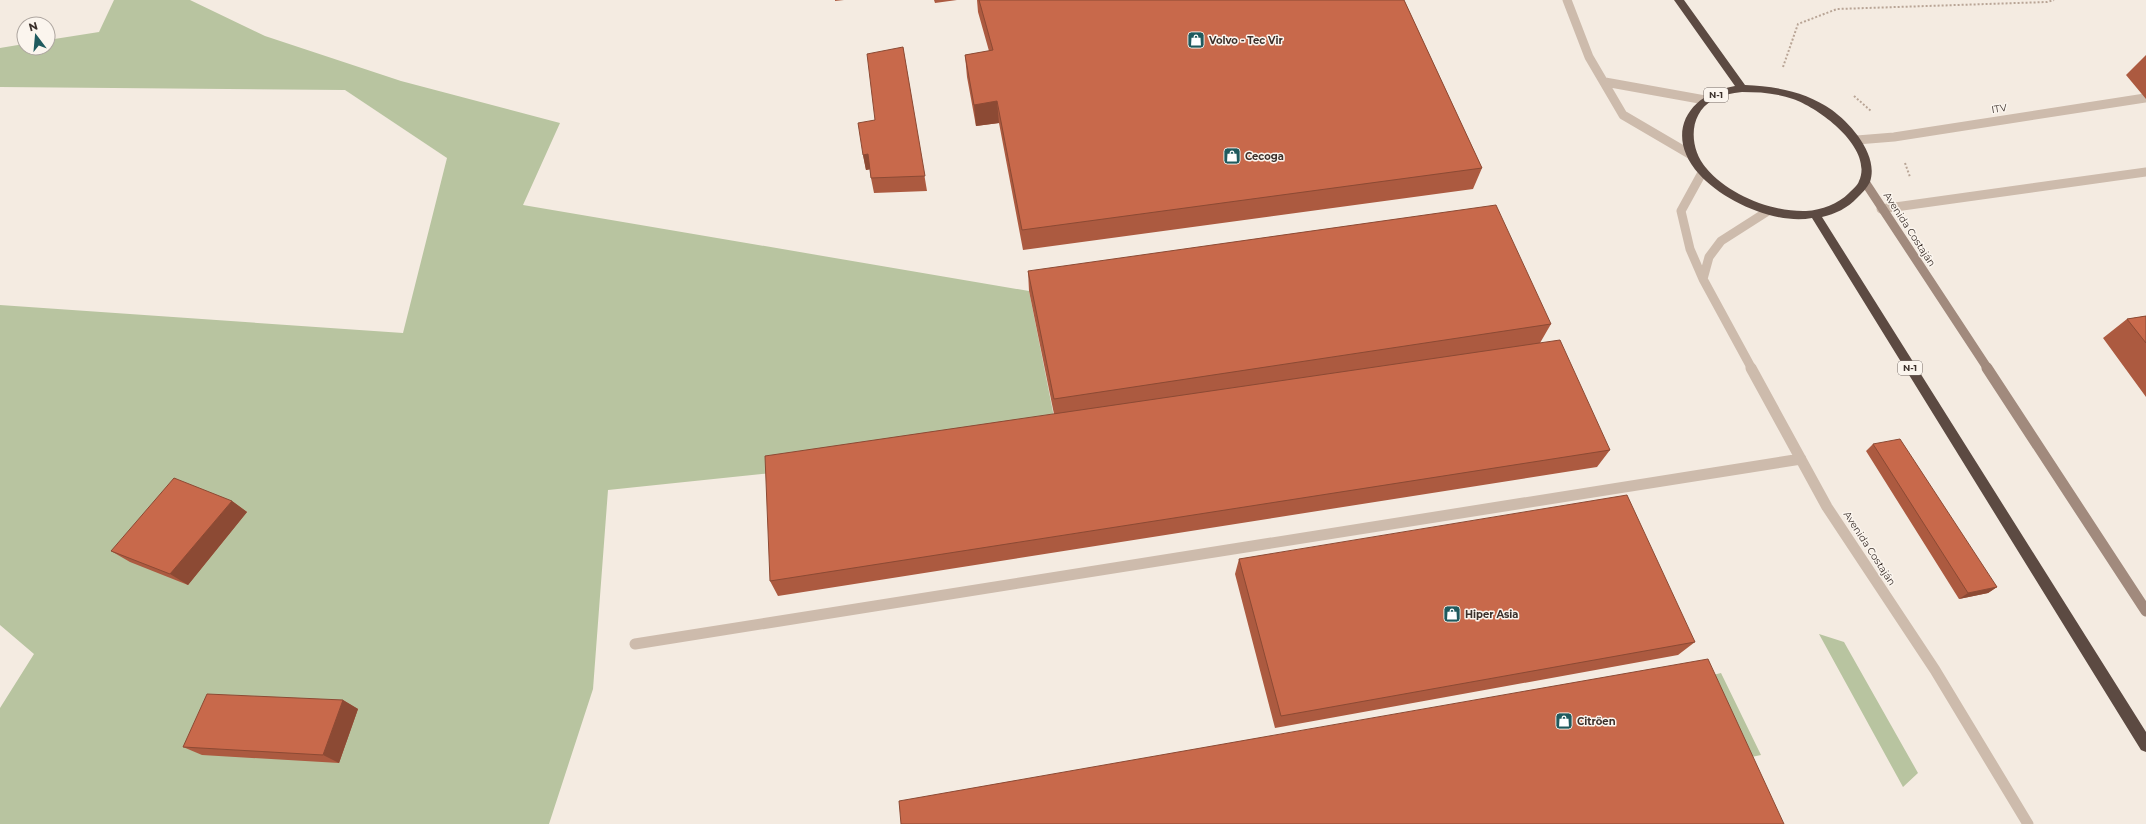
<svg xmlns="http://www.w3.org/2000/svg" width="2146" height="824" font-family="Montserrat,sans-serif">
	<rect width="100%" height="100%" fill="#f4ebe1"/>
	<!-- green -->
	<path fill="#b8c4a0" d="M 114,0 L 190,0 L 265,36 L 401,81 L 560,123 L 523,205 L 1029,291 L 1054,417 L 772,473 L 608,490 L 593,689 L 549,824 L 0,824 L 0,708 L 34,654 L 0,625 L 0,305 L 403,333 L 447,158 L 345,90 L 0,87 L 0,48 L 24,44 L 24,48 L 48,48 L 48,40 L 99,32 Z
		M 1819,634 L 1844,642 L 1918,773 L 1903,787 Z
		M 1721,673 L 1761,755 L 1732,761 L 1693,680 Z"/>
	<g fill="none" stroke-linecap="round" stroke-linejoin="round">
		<!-- path -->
		<path stroke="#b9a596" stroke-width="2" stroke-dasharray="2 2" stroke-linecap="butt" d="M 1783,67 L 1798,24 L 1837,9 L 2047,2 L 2054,0
			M 1854,96 L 1871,111
			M 1905,163 L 1910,177"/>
		<!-- lane-far1 -->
		<path stroke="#cdbbac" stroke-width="9" d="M 1567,0 L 1589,57 L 1623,115 L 1693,156
			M 1605,82 L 1705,100
			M 1857,140 L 1894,137 L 2145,98
			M 1703,171 L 1681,211 L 1690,249 L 1703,279 L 1752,369
			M 1881,209 L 2146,172
			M 1703,279 L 1709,257 L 1721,241 L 1768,211"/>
		<!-- lane -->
		<path stroke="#cdbbac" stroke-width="11" d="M 1751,368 L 1827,507 L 1935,670 L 2028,824
			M 635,644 L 1801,459"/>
		<!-- secondary-far1 -->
		<path stroke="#a18a7d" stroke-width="9" d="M 1865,182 L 1988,369"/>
		<!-- secondary -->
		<path stroke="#a18a7d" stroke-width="11" d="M 1987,368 L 2146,611"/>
		<!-- highway -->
		<path fill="#5c4a42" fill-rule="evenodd" d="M 1674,0 L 1684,0 L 1745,85 C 1775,86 1807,92 1832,110 C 1851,124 1879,155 1870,182 C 1867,188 1862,193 1857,198 C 1848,208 1835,214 1822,217 L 2146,732 L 2146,752 L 2141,750 L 1812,218 C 1776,225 1723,201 1699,174 C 1664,135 1687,94 1735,86 ZM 1742,92 C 1759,92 1776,93 1793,99 C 1819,108 1874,148 1859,181 C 1858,185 1853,189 1849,193 C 1838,204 1822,210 1806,211 C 1771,212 1729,195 1706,168 C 1689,148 1688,114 1713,100 C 1722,95 1732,93 1742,92 Z"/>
	</g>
	<!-- wall -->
	<path fill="#ac5a40" d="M 835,0 L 844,0 L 835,1 Z
		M 934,0 L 957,0 L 935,3 Z
		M 977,0 L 1404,0 L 1482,168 L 1473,189 L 1023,250 L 999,123 L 976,126 L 967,77 L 965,55 L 989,51 L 978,12 Z
		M 903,47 L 927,191 L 874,193 L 871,178 L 870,169 L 866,170 L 863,155 L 875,120 Z
		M 2146,55 L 2146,99 L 2126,75 Z
		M 1028,271 L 1551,324 L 1540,343 L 1610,450 L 1597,467 L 778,596 L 770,581 L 1054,414 L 1029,291 Z
		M 2146,316 L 2146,397 L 2103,338 L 2127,319 Z
		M 1873,444 L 1997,587 L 1988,593 L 1959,599 L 1866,451 Z
		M 232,501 L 247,512 L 188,585 L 130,562 L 111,551 Z
		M 1239,559 L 1695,642 L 1678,655 L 1275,728 L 1235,574 Z
		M 343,700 L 358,709 L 339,763 L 202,755 L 183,747 Z"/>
	<!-- shaded-wall -->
	<path fill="#8c4a34" d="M 997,101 L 999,123 L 976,126 L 974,105 Z
		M 868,154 L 872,169 L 866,170 L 863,155 Z
		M 232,501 L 247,512 L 188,585 L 170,574 Z
		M 1997,587 L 1988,593 L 1959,599 L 1968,593 Z
		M 343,700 L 358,709 L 339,763 L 323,755 Z"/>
	<!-- building -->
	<path fill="#c8694b" stroke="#8c4a34" d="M 979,0 L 1404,0 L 1482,168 L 1022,230 L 997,101 L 974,105 L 965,55 L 993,50 Z
		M 903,47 L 925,176 L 871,178 L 868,154 L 863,155 L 858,123 L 875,120 L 867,54 Z
		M 1496,205 L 1551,324 L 1054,399 L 1028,271 Z
		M 2146,316 L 2146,343 L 2127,319 Z
		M 1560,340 L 1610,450 L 770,581 L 765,456 Z
		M 1900,439 L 1997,587 L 1968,593 L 1873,444 Z
		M 174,478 L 232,501 L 170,574 L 111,551 Z
		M 1627,495 L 1695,642 L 1281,716 L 1239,559 Z
		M 1708,659 L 1784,824 L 901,824 L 899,801 Z
		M 207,694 L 343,700 L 323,755 L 183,747 Z"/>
	<!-- icons -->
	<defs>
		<g id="shop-square" transform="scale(0.9)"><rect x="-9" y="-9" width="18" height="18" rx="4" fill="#1f5a5e" stroke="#fbf5ee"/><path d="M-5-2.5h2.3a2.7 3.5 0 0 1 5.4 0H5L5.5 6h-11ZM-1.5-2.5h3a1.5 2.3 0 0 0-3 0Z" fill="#fff"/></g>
	</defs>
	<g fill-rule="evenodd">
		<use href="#shop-square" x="1196" y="40"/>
		<use href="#shop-square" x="1232" y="156"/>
		<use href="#shop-square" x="1452" y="614"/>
		<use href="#shop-square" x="1564" y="721"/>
	</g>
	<g text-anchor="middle" stroke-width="3" stroke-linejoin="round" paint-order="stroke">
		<!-- shield labels -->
		<g fill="#fbf5ee" stroke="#756b66" stroke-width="1">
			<rect x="1704" y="88" width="24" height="14" rx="3"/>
			<rect x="1898" y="361" width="24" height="14" rx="3"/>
		</g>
		<g font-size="9" font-weight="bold" fill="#3b302b">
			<text x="1716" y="98">N-1</text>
			<text x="1910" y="371">N-1</text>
		</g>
		<!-- poi labels -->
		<g font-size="10" font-weight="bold" fill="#3b302b" stroke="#fbf5ee" text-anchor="start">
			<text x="1209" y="44">Volvo - Tec Vir</text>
			<text x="1245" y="160">Cecoga</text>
			<text x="1465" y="618">Hiper Asia</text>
			<text x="1577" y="725">Citröen</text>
		</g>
		<!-- street labels -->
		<g font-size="10" fill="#3b302b" stroke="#fbf5ee">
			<text transform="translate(1999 108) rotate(-9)" y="4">ITV</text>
			<text transform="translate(1910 229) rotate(57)" y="4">Avenida Costaján</text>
			<text transform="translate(1870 548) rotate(57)" y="4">Avenida Costaján</text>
		</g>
	</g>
	<!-- north arrow -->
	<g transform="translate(36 36) rotate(344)"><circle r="19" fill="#fbf5ee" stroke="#aea6a0"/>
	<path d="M0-3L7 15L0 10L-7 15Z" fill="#1f5a5e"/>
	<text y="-6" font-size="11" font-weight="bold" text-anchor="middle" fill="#3b302b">N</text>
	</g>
</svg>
